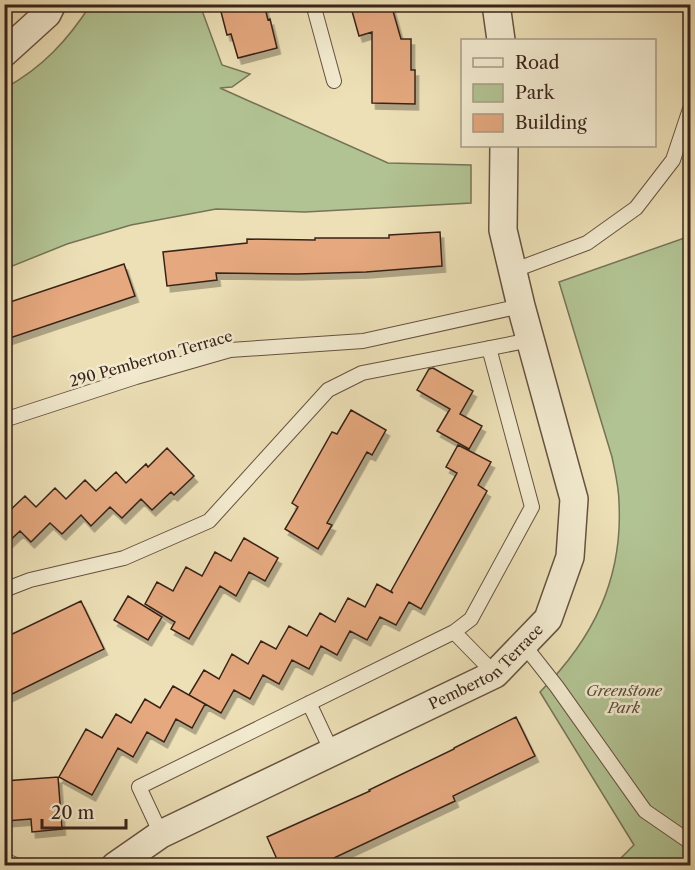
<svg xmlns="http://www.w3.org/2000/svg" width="695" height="870" font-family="'Libre Caslon Text',serif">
	<defs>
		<filter id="shadow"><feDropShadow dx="3.5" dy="6" stdDeviation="0" flood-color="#0004"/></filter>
	</defs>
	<rect width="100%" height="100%" fill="#ede0b7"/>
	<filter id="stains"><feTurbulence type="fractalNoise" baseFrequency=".00333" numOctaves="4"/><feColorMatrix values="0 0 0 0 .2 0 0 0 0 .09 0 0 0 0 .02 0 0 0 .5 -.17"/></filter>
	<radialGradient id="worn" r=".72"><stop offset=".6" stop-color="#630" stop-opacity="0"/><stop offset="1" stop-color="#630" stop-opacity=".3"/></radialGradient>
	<!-- green -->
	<path fill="#b2c393" stroke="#767356" stroke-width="1.5" d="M 91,4 L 200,5 L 222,65 L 250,74 L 232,87 L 220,88 L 388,163 L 471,165 L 471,203 L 305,212 L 216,209 L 131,225 L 67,244 L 5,269 L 5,88 C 42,68 68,40 91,4 Z
		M 690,236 L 690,865 L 614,865 L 634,845 L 540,692 C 593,639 623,579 619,503 C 619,487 615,472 612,457 L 559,282 Z"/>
	<!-- building -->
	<path fill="#e5a87f" stroke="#392319" stroke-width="1.5" filter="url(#shadow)" d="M 219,4 L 264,4 L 268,20 L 270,19 L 277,48 L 238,58 L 231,34 L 227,35 Z
		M 350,4 L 391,4 L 401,39 L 411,39 L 411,70 L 415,70 L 415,104 L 372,103 L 372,32 L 359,36 Z
		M 440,232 L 442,266 L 366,272 L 297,274 L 216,273 L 217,280 L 167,286 L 163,252 L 247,243 L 247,239 L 315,240 L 315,238 L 389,238 L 389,235 Z
		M 124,264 L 135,296 L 4,340 L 4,304 Z
		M 433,368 L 473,391 L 460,414 L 482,426 L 469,449 L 437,431 L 450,409 L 417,390 L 429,369 Z
		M 351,410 L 386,430 L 372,455 L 367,452 L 327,523 L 332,525 L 318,549 L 285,529 L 298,507 L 292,503 L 332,432 L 337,434 Z
		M 458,445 L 491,462 L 478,485 L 487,491 L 421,609 L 409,602 L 396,625 L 380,617 L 367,640 L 350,631 L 337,655 L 321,646 L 309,669 L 292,660 L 279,684 L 263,675 L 250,699 L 234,690 L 221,713 L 189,695 L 204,670 L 219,679 L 232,654 L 248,664 L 261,641 L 276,649 L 289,626 L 307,636 L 320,613 L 335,622 L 348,598 L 365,607 L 377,584 L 393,593 L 391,591 L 457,473 L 446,467 Z
		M 167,448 L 194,476 L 174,495 L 171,492 L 152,510 L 141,499 L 122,518 L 110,507 L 91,526 L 81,515 L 62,534 L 50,523 L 31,542 L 20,531 L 4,546 L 4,516 L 25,496 L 36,507 L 55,488 L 66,499 L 85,480 L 96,491 L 116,472 L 126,483 L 146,464 L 148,467 Z
		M 244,538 L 278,558 L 265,581 L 249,572 L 236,596 L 220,586 L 189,639 L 171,629 L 175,622 L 145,604 L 157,582 L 173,591 L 186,567 L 202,576 L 215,552 L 231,561 Z
		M 128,596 L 162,617 L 148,640 L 114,620 Z
		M 81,601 L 104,649 L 4,698 L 4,638 Z
		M 173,686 L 205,704 L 192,728 L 176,719 L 164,742 L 147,732 L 133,757 L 118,748 L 92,795 L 59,777 L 86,729 L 102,738 L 116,714 L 131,723 L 145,699 L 160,708 Z
		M 516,717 L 535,756 L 453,796 L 455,801 L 317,866 L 280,866 L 267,837 L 370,791 L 369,790 L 454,749 L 454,748 Z
		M 58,777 L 62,829 L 32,832 L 31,819 L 5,821 L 4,781 Z"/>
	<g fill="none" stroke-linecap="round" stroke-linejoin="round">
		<!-- service casing -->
		<g stroke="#665240" stroke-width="16">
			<path id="service" d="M 313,4 L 334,81
				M 512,271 L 587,243 L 636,208 L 673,160 L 690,109
				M 4,420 L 136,377 L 230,350 L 363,341 L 521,306
				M 4,590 L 30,580 L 124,558 L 209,521 L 328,390 L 362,373 L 531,340
				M 454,632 L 495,674
				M 524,645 L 557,687 L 645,811 L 690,842
				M 309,703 L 332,752
				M 161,834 L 139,787 L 454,632 L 471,619 L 532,507 L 489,348
				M 4,860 L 18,866"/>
		</g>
		<!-- minor casing -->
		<g stroke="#665240" stroke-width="30">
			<g id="minor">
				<path d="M 496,4 L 501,40"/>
				<path d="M 4,53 L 47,14 L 52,4"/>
				<path id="s1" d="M 115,866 L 161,834 L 495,674 L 548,619 L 570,557 L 574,499 L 521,306 L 503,230 L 504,146"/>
			</g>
		</g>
		<!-- service -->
		<use href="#service" stroke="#f3ebd0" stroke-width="14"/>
		<!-- minor -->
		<use href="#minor" stroke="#f3ebd0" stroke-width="27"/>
	</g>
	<g text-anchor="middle" stroke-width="5" stroke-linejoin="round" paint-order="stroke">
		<!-- street labels -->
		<g font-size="15" fill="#392319" stroke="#f3ebd0">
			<text transform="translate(151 359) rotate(-16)" y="5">290 Pemberton Terrace</text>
			<text dy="5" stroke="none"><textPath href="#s1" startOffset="423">Pemberton Terrace</textPath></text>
		</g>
		<!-- park labels -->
		<g font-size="15" font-style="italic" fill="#574b38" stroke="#f3ebd0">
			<text x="624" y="696">Greenstone<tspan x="624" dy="17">Park</tspan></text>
		</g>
	</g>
	<!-- margin -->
	<rect width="695" height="870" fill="none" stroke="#ede0b7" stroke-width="24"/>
	<rect x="6" y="6" width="683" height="858" fill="none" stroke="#392319" stroke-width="3"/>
	<rect x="12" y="12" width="671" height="846" fill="none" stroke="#392319" stroke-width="1.5"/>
	<!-- legend -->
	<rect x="461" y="39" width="195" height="108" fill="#f3ebd0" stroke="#a99b87" stroke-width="1.5"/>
	<rect x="473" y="58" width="30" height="9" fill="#f3ebd0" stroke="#a99b87" stroke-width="1.5"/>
	<text x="515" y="69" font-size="18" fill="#392319">Road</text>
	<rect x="473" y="84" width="30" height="18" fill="#b2c393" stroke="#a99b87" stroke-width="1.5"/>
	<text x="515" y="99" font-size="18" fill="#392319">Park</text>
	<rect x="473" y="114" width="30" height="18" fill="#e5a87f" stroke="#a99b87" stroke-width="1.5"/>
	<text x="515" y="129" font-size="18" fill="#392319">Building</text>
	<!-- scale -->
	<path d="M42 819v9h84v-9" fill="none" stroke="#392319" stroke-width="3"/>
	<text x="51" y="819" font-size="18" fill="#392319" stroke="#f3ebd0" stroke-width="4.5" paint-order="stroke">20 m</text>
	<rect width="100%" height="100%" filter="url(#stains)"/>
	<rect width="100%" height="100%" fill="url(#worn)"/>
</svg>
